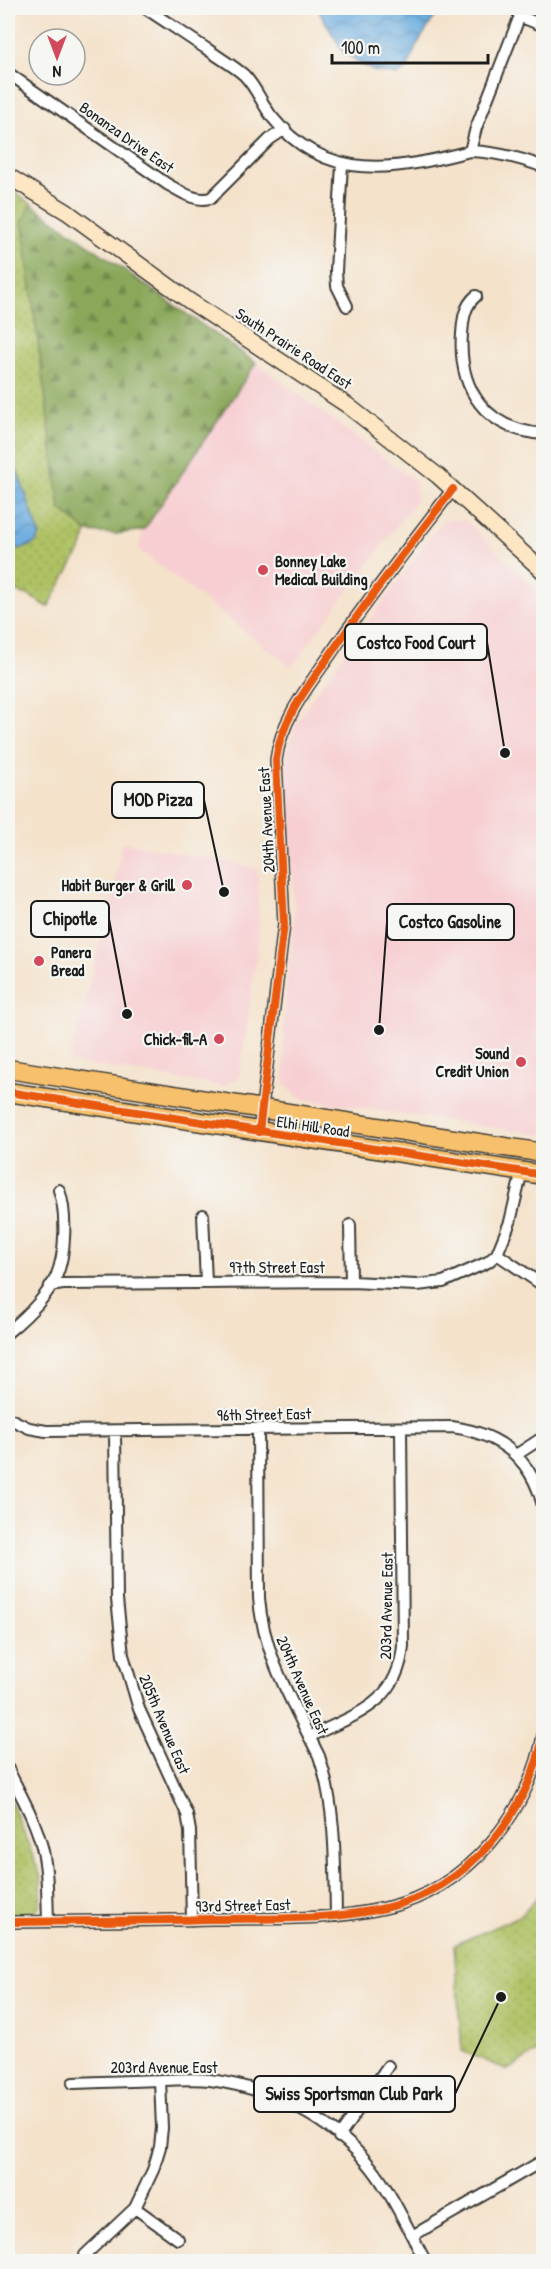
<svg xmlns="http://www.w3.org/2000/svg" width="551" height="2269" font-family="'Patrick Hand',sans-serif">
	<defs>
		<pattern id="forest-firs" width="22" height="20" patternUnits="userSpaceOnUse" patternTransform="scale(1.5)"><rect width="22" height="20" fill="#8aa75a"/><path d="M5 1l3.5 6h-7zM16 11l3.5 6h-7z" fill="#70874a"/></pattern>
		<pattern id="park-dots" width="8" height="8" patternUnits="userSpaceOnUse" patternTransform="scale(1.5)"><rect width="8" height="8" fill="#aec164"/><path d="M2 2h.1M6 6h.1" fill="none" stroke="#95a556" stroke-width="1.8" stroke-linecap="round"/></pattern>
		<pattern id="water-waves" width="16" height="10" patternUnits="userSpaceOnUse" patternTransform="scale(1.5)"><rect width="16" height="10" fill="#6bacdf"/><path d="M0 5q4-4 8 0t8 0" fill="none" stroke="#578bb4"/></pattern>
	</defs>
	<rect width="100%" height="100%" fill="#f6f6f2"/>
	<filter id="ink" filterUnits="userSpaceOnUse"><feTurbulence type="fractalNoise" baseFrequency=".0167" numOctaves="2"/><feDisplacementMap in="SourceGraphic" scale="12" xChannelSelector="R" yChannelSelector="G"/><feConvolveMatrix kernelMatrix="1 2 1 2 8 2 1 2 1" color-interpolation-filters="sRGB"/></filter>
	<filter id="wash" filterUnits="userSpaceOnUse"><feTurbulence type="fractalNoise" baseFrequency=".008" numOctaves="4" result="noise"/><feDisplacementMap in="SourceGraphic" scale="24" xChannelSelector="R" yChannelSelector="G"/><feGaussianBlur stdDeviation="1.35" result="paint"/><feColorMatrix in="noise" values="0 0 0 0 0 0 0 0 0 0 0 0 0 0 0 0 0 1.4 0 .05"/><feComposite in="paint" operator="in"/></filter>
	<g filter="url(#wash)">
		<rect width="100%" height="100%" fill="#f4e2cb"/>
		<!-- built -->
		<path fill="#f7cfd2" d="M 256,363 L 416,482 L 415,502 L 291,667 L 138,549 L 144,530 Z
			M 443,520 L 465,520 L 543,596 L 543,1135 L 301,1099 L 284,1083 L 284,1013 L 295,910 L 286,782 L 287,750 L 297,722 L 320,687 Z
			M 122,842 L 258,868 L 259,937 L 239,1078 L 222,1086 L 69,1062 L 112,896 Z"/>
		<!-- forest -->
		<path fill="url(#forest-firs)" stroke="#53623b" stroke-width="1.5" d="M 31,204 L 256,363 L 144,530 L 116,534 L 87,532 L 60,509 L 22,221 Z"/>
		<!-- park -->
		<path fill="url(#park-dots)" stroke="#656e40" stroke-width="1.5" d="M 8,187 L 31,204 L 22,221 L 60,509 L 87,532 L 82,547 L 48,607 L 28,595 L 8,589 Z
			M 8,1793 L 40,1874 C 43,1889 42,1900 36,1913 L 8,1916 Z
			M 543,1890 L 543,2048 L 508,2070 L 462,2051 L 454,1945 L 522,1915 Z"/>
		<!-- water -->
		<path fill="url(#water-waves)" stroke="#44647e" stroke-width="1.5" d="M 317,8 L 437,8 L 435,16 L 416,46 L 408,67 L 398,75 L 373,71 L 344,53 Z
			M 8,414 L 13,459 L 40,535 C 35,549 20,549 8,549 Z"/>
	</g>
	<g filter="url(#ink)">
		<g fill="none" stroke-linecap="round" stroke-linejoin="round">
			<!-- street casing -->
			<g stroke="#3c3a36" stroke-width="14">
				<path id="street" d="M 145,8 C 167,22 188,37 210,51 C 221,59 234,66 244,75 C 256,87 262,104 272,117 C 326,184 397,170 470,151 C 496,152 520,158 544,167
					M 519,16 L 544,26
					M 8,73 L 167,184 C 182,192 194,202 211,198 L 270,139 L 285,129
					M 470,151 L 476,128 L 523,8
					M 342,164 L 336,271 L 337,286 L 347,306
					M 476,296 C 464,306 463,320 462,334 C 458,390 486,430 544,434
					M 259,1132 L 284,924 L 276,760 C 281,720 307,688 330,655 C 368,598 411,544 453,489
					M 203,1215 L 206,1282
					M 350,1225 L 351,1282
					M 497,1254 L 544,1286
					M 50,1286 L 63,1284 L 351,1282 L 417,1285 L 443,1282 L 488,1262 L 497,1254 L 510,1222 L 522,1171
					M 8,1332 C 25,1318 46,1298 56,1277 C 66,1254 67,1213 59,1190
					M 8,1418 L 29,1428 L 46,1431 L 452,1427 C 502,1434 534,1461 544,1511
					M 258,1429 L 259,1598 C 263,1655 294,1705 319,1756 C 336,1806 335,1863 336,1916
					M 115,1431 L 117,1599 L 123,1655 L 139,1709 L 187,1814 L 190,1831 L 192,1920
					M 516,1455 L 542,1438
					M 309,1737 C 354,1715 398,1704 403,1646 L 401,1428
					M 8,1769 C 20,1794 35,1819 42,1847 C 48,1871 47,1896 48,1921
					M 8,1922 C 76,1921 144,1921 213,1919 C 270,1918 329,1921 385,1908 C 468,1889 530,1813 544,1731
					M 73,2083 C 102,2082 131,2081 160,2080 C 176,2080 193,2078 210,2080 C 271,2088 332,2119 371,2167 C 393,2195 408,2230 426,2262
					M 339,2137 L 388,2066
					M 135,2208 L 178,2239
					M 412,2236 L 539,2163
					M 85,2255 L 135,2208 L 153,2170 L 160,2147 L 162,2128 L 160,2080"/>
			</g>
			<!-- secondary casing -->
			<g stroke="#3c3a36" stroke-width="18">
				<path id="secondary" d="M 8,176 L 67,212 L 188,300 L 347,405 L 438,476 L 544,572"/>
			</g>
			<!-- primary casing -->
			<g stroke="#3c3a36" stroke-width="21">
				<path id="primary" d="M 8,1069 L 544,1153
					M 8,1092 L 544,1175"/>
			</g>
			<!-- street -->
			<use href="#street" stroke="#fff" stroke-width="10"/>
			<!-- secondary -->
			<use href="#secondary" stroke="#fce6c4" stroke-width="15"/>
			<!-- primary -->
			<use href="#primary" stroke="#f7c06c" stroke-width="18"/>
			<!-- cycleway casing -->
			<g stroke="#f6f6f2" stroke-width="11">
				<path id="cycleway" d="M 8,1092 L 544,1175
					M 259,1132 L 284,924 L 276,760 C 281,720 307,688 330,655 C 368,598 411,544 453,489
					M 8,1922 C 76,1921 144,1921 213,1919 C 270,1918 329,1921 385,1908 C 468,1889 530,1813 544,1731"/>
			</g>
			<!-- cycleway -->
			<use href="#cycleway" stroke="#e8590c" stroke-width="8"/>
		</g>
	</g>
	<!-- markers -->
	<g fill="#d1495b" stroke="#f6f6f2" stroke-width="2">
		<circle cx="263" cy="570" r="6"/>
		<circle cx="187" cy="885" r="6"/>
		<circle cx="39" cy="961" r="6"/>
		<circle cx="219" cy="1039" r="6"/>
		<circle cx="521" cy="1062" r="6"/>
	</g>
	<g text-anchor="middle" stroke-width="4.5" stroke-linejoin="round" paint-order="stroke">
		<!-- street labels -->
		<g font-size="16" fill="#1c1c1c" stroke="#f6f6f2">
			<text transform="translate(127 137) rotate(35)" y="6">Bonanza Drive East</text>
			<text transform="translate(294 348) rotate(33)" y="6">South Prairie Road East</text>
			<text transform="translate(266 820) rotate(-93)" y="6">204th Avenue East</text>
			<text transform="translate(313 1126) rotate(8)" y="6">Elhi Hill Road</text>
			<text x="277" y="1273">97th Street East</text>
			<text transform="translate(264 1414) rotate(-1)" y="6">96th Street East</text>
			<text transform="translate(386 1606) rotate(-89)" y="6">203rd Avenue East</text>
			<text transform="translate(303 1685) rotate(66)" y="6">204th Avenue East</text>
			<text transform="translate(165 1724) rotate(67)" y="6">205th Avenue East</text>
			<text transform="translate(243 1905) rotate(-1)" y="6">93rd Street East</text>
			<text x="164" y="2073">203rd Avenue East</text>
		</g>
		<!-- poi labels -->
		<g font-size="16" font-weight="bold" fill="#1c1c1c" stroke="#f6f6f2" text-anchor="end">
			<text x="275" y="567" text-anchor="start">Bonney Lake<tspan x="275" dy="18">Medical Building</tspan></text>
			<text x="175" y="891">Habit Burger &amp; Grill</text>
			<text x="51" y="958" text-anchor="start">Panera<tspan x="51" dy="18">Bread</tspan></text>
			<text x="207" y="1045">Chick-fil-A</text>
			<text x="509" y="1059">Sound<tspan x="509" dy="18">Credit Union</tspan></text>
		</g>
	</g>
	<!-- callouts -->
	<path fill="none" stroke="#1c1c1c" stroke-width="2" d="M505 753L487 642M224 892L204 800M127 1014L109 919M379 1030L387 922M501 1997L455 2094"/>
	<g fill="#1c1c1c" stroke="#f6f6f2" stroke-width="2">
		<circle cx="505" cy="753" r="6"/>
		<circle cx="224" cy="892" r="6"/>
		<circle cx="127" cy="1014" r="6"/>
		<circle cx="379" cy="1030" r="6"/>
		<circle cx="501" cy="1997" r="6"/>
	</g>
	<g fill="#f6f6f2" stroke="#1c1c1c" stroke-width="2">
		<rect x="345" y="624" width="142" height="36" rx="6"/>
		<rect x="112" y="782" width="92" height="36" rx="6"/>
		<rect x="31" y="901" width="78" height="36" rx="6"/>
		<rect x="387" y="904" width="127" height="36" rx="6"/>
		<rect x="254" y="2076" width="201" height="36" rx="6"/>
	</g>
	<g font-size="18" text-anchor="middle" font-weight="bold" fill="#1c1c1c">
		<text x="416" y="649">Costco Food Court</text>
		<text x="158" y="806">MOD Pizza</text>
		<text x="70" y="925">Chipotle</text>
		<text x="450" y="928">Costco Gasoline</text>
		<text x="354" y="2100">Swiss Sportsman Club Park</text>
	</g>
	<!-- margin -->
	<rect width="551" height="2269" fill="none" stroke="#f6f6f2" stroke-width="30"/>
	<!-- north arrow -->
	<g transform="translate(57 57) rotate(180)"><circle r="28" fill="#f6f6f2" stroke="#9f9f9c" stroke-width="1.5"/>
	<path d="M0-4.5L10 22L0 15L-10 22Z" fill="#d1495b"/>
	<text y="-9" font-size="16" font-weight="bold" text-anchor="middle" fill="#1c1c1c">N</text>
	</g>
	<!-- scale -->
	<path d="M332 54v9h156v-9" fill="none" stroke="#1c1c1c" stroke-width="3"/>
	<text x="341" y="54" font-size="18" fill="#1c1c1c" stroke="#f6f6f2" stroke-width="4.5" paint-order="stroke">100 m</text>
</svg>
